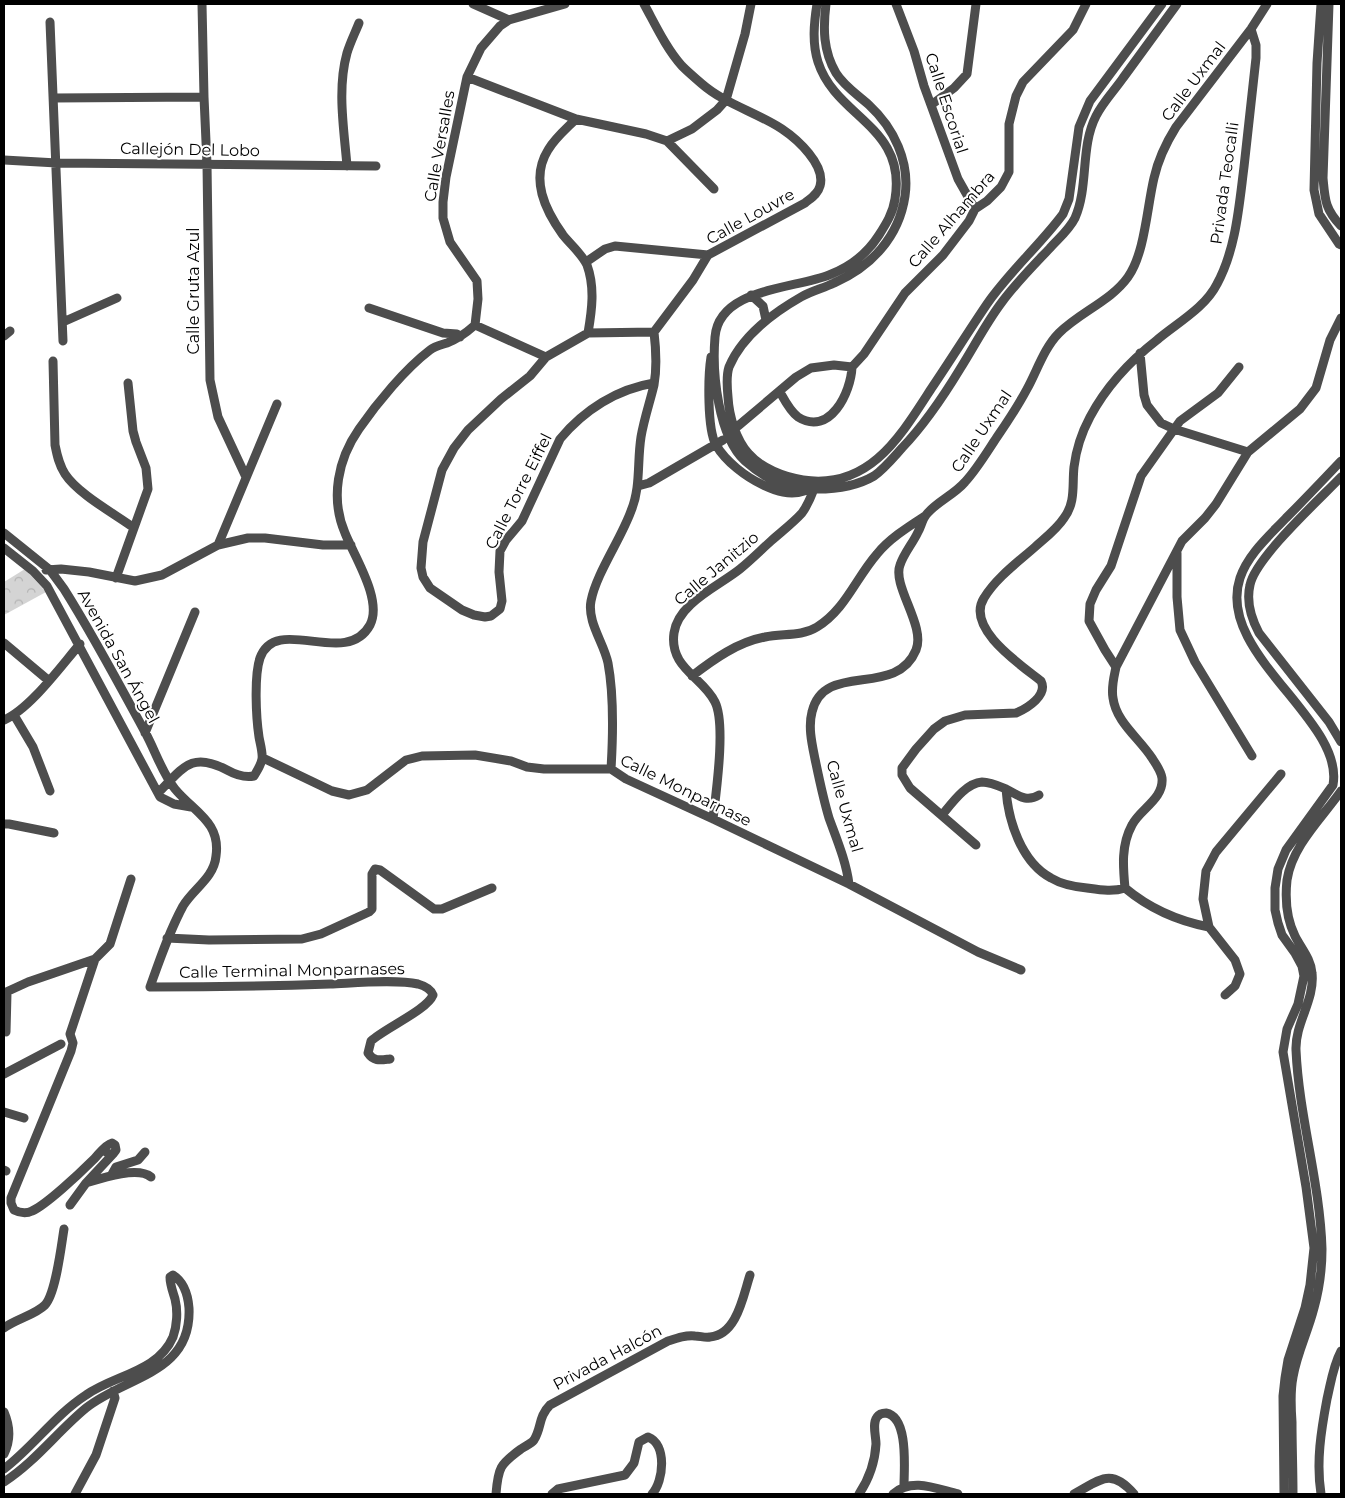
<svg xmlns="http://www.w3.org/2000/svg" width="1345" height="1498" font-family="Montserrat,sans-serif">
	<defs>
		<pattern id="park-crowns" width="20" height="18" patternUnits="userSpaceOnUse" patternTransform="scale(1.25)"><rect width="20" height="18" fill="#d4d4d4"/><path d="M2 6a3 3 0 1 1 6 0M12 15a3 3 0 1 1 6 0" fill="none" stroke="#b4b4b4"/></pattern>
	</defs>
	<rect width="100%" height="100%" fill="#fff"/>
	<!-- park -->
	<path fill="url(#park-crowns)" d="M 25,569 L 46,592 L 4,615 L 4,582 Z"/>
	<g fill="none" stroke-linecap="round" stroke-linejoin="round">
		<!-- minor -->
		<path stroke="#4d4d4d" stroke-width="9" d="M 202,4 L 204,97
			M 473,4 L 509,20
			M 644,4 C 655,24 666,48 682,66 C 688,72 695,78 702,84 C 725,104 756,112 782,129 C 797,139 826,165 820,186 C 818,194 811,198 805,203 L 708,255 L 693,280 L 654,332 L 588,333 L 546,357 L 530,376 L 501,399 L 468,430 L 454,448 L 442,470 L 423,542 L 421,568 L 423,577 L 430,588 L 462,610 L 474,615 L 485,617 L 491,616 L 500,609 L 502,601 L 499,572 L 500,551 L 506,540 L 522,521 L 560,439 C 584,410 617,389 654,383
			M 817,4 C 814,23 812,43 818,62 C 836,118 907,126 895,199 C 893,213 886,224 879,235 C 867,254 850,267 829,275 C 794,289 719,288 715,337 C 712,373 718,436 745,461 C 765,479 790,490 817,489 C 836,489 857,486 874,476 C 884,469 893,458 902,448 C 924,425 943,397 960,369 C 974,347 986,323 1002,302 C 1016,283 1033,266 1050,248 C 1059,238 1069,230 1075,218 C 1089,186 1080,147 1096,116 C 1103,102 1114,91 1123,78 C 1141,53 1159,29 1177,4
			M 826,4 C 823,28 823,51 836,73 C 844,86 858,95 869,105 C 894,128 910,162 905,196 C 899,237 871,267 834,283 C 824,288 811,291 801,297 C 773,313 742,336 729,367 C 726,376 727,387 728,397 C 729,416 736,440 749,454 C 761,468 784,477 803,480 C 869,490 900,437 931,389 C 950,361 968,332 987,304 C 1009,272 1040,245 1063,214 L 1069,199 L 1079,127 L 1090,101 L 1162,4
			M 896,4 L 914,51 L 924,86 L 958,179 L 975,209
			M 1321,4 L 1317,63 L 1314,190 L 1319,214 L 1339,244 L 1341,245
			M 1329,4 L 1323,178 C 1325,200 1325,209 1341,226
			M 50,22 L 63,341
			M 467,77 L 576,119 L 646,134 L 667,141 L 692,129 L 717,110 L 726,100 L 745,34 L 751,4
			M 54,98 L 204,97 L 207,164 L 210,380 L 218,417 L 246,477
			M 931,105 L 954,88 L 967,74 L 976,4
			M 576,119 C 566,129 555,138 548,150 C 530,179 545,210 563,235 C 570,244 582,254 587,265 C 595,287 592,310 588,333
			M 667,141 L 714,189
			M 4,160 L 57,163 L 376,166
			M 347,166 C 344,129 337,89 347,53 C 350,43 355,33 359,23
			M 586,262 L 605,249 L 615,246 L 708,255
			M 751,295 L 763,306 L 766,320
			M 369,308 L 443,333 L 457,334 L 460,337
			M 63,322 L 117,298
			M 475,325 L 546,357
			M 4,336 L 10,331
			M 1140,353 L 1144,395 L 1147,405 L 1161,423 L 1174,429 L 1248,452
			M 711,357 C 708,376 707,429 716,445 C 726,462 746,477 763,485 C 776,491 790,496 804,491
			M 53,361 L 55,445 C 57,455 59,465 65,474 C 78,494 115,514 134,528
			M 780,392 C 785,401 790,411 798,417 C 830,437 851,392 852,367 L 864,354 L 905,293 L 943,255 L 969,221 L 975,209 L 987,201 L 1001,187 L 1009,172 L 1009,124 L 1016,96 L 1023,82 L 1073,30 L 1086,4
			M 738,426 L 796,377 L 811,368 L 834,365 L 852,367
			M 1341,477 C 1320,499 1255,558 1250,585 C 1246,602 1251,618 1259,633 L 1329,722 L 1341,742
			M 638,486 L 649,483 L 723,440
			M 4,533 L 50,570 L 64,589 C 93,635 119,684 145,732 C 155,750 162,773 175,789 C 194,812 221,822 216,856 C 214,878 193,889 183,906 C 169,932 160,959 150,987 C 210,987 270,986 330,984 C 354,983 396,979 418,984 C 425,986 431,989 433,995 C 427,1010 385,1028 371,1041 L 368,1053 C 374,1062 381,1060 390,1059
			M 218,545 L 277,404
			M 4,548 L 33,571 L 47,586 L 160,797 L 174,804 L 191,807
			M 1177,553 L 1177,597 L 1180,630 L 1195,662 L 1252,756
			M 46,570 L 61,569 L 89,572 L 135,581 L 162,575 L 218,545 L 248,538 L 265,538 L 323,545 L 351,545
			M 116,578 L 148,489 L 146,468 L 136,442 L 133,431 L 128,383
			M 4,643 L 48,680
			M 1116,667 L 1105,650 L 1089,621 L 1090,604 L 1096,590 L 1111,566 L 1141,476 L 1180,421 L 1218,393 L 1239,367
			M 692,676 C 714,659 738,642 765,637 C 782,633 801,637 817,627 C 845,610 856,578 877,554 C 889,539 908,527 925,516
			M 14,715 L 33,747 L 50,791
			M 4,720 C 30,709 61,666 80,644
			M 145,733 L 195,612
			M 263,758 L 332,791 L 349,795 L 367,790 L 406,760 L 422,756 L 475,755 L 511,761 L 527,767 L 544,769 L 611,769 L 626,779 L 713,819 L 849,884 L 978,952 L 1021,970
			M 611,769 C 613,736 614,695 608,663 C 604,643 587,622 591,601 C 596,574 621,539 631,511 C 641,487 637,462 641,437 C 644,419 650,402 654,385 C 657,368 656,349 654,332
			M 1006,789 C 1018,795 1026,803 1039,795
			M 158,793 C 183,768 191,751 227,770 C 236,775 244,778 254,776 C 257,771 261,765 262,759 C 263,753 260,743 259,737 C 256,717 254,676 260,658 C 276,613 346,669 370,625 C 383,600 354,556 345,533 C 330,498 338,459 359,429 C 377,403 405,369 430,350 C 435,346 441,345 447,343 C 458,339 466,333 475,325 L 478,299 L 477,281 L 450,242 L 443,218 L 443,202 L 446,177 L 467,77 L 481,48 L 500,26 L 509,20 L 565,4
			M 942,815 C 952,803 966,783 982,782 C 990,782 999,786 1006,789 C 1008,820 1021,862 1051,878 C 1061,884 1076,887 1087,888 C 1101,890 1113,892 1125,888 C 1150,909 1178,921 1209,927
			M 713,819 C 716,793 726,724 715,702 C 703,677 669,668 674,633 C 678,603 719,586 740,569 C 751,560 761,550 771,541 C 781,532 793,523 802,513 C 807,506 811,497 814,489
			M 4,824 L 9,824 L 54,833
			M 976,845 L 910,788 L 902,775 L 902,768 L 916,749 L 934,729 L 945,721 L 965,715 L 1016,713 C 1028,708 1048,695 1041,681 C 1021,665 965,628 984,598 C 996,578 1018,562 1035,547 C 1045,538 1057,529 1064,518 C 1076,502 1072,485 1074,467 C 1076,450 1082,432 1090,417 C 1106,387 1130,361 1157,340 C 1177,323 1205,308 1217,284 C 1236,249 1239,206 1244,167 C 1248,130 1252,94 1256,58 L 1256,45 L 1251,29
			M 849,884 C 846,861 837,840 829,818 C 823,798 819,778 815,759 C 812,744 808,727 812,712 C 824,660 896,699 916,650 C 926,626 892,586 900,565 C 904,553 913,543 918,532 C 921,527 922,520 926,515 C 936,502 954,495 965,482 C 977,469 987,452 997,437 C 1008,421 1018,406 1027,389 C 1037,371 1044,348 1059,333 C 1080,312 1111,301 1128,277 C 1145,253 1147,207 1154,178 C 1158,160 1166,143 1176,127 L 1251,29 L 1267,4
			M 1125,888 C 1123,867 1121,845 1132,825 C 1140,809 1164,799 1162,778 C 1161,771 1156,764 1152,758 C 1139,738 1116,722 1113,698 C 1111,687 1114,677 1116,667 L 1182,541 L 1205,518 L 1216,504 L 1248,452 L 1300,409 L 1316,388 L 1330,340 L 1341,318
			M 167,938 L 209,940 L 302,939 L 321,934 L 369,912 L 372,909 L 372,874 L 375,869 L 380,870 L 434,909 L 442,909 L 492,888
			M 4,993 L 28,982 L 95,959
			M 1225,995 L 1235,986 L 1240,974 L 1235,960 L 1209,927 L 1203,899 L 1206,871 L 1216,852 L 1281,774
			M 6,1032 L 7,993
			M 4,1074 L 61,1044
			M 4,1112 L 24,1118
			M 105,1148 C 105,1152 109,1155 113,1154 L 116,1150 L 115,1145 L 112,1143 C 104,1145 98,1156 92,1161 C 80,1173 46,1205 32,1211 C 26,1214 20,1213 14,1210 L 11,1203 L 11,1198 L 71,1051 L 73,1043 L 70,1034 L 95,959 L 110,944 L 131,879
			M 4,1170 L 6,1171
			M 111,1176 L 116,1167 L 138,1160 L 145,1152
			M 86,1183 C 102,1178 138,1166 151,1177
			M 70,1205 L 86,1183 L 113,1154
			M 4,1328 C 16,1319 35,1315 45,1305 C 56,1293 61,1247 64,1229
			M 4,1412 C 10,1426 11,1440 4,1454
			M 4,1469 C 33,1447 55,1415 86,1395 C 114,1375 158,1372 173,1337 C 177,1326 178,1311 175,1299 C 173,1292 170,1285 170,1277 L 173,1275 C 184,1282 188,1295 189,1308 C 192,1374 126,1376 86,1408 C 58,1431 35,1462 4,1482
			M 75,1494 L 96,1455 L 115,1398 L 113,1391
			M 496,1494 C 498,1468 500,1464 521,1449 C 525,1446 531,1444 534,1440 C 542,1427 538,1417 550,1405 L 668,1341 C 677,1338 685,1335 695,1336 C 700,1336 705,1338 710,1337 C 737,1335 743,1296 750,1275
			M 552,1494 L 558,1489 L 625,1475 L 634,1463 L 639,1442 L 648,1437 C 667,1444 664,1481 652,1494
			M 859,1494 C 869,1479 875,1462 876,1444 C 876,1436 872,1424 877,1417 C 879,1414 882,1413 886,1413 C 909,1417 904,1469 904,1486
			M 893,1494 C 912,1477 937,1489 958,1494
			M 1074,1494 C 1100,1480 1111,1467 1134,1494
			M 1284,1494 L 1283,1396 L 1285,1378 L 1288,1360 L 1305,1308 L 1310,1285 L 1314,1248 L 1306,1187 L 1283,1052 L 1287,1029 L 1298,1004 L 1304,976 L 1302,966 L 1295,953 L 1282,935 L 1278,923 L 1275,910 L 1275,888 L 1278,869 L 1286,850 L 1333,785 C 1345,720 1215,653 1240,578 C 1248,554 1269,536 1286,518 C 1305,499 1323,480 1341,461
			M 1293,1494 C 1293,1470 1292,1446 1292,1422 C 1291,1408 1290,1392 1293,1377 C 1297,1353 1308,1332 1314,1308 C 1319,1290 1322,1268 1322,1249 C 1320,1182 1299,1117 1296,1050 C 1295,1023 1315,1000 1312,973 C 1311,959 1301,948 1295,936 C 1286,918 1285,899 1287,880 C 1292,846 1322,818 1341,791
			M 1321,1494 C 1316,1462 1321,1431 1327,1399 C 1331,1382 1333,1366 1341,1351"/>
	</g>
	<g text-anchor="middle" stroke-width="4" stroke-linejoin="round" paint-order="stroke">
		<!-- street labels -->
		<g font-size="16" fill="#000" stroke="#fff">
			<text transform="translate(1193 81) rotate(-53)" y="6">Calle Uxmal</text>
			<text transform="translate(947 103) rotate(72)" y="6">Calle Escorial</text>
			<text transform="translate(439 146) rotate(-80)" y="6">Calle Versalles</text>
			<text transform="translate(190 149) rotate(1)" y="6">Callejón Del Lobo</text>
			<text transform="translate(1224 183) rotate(-82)" y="6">Privada Teocalli</text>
			<text transform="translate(750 216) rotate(-29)" y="6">Calle Louvre</text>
			<text transform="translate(951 219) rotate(-49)" y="6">Calle Alhambra</text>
			<text transform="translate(193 291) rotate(-90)" y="6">Calle Gruta Azul</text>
			<text transform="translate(981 431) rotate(-56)" y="6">Calle Uxmal</text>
			<text transform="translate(518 491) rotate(-63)" y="6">Calle Torre Eiffel</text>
			<text transform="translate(716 568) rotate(-40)" y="6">Calle Janitzio</text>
			<text transform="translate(119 656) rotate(61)" y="6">Avenida San Ángel</text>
			<text transform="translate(686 790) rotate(26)" y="6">Calle Monparnase</text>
			<text transform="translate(845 806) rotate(74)" y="6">Calle Uxmal</text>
			<text transform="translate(292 970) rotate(-1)" y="6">Calle Terminal Monparnases</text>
			<text transform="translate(607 1357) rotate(-28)" y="6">Privada Halcón</text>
		</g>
	</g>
	<!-- border -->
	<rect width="1345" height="1498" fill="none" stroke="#000000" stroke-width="10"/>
</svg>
